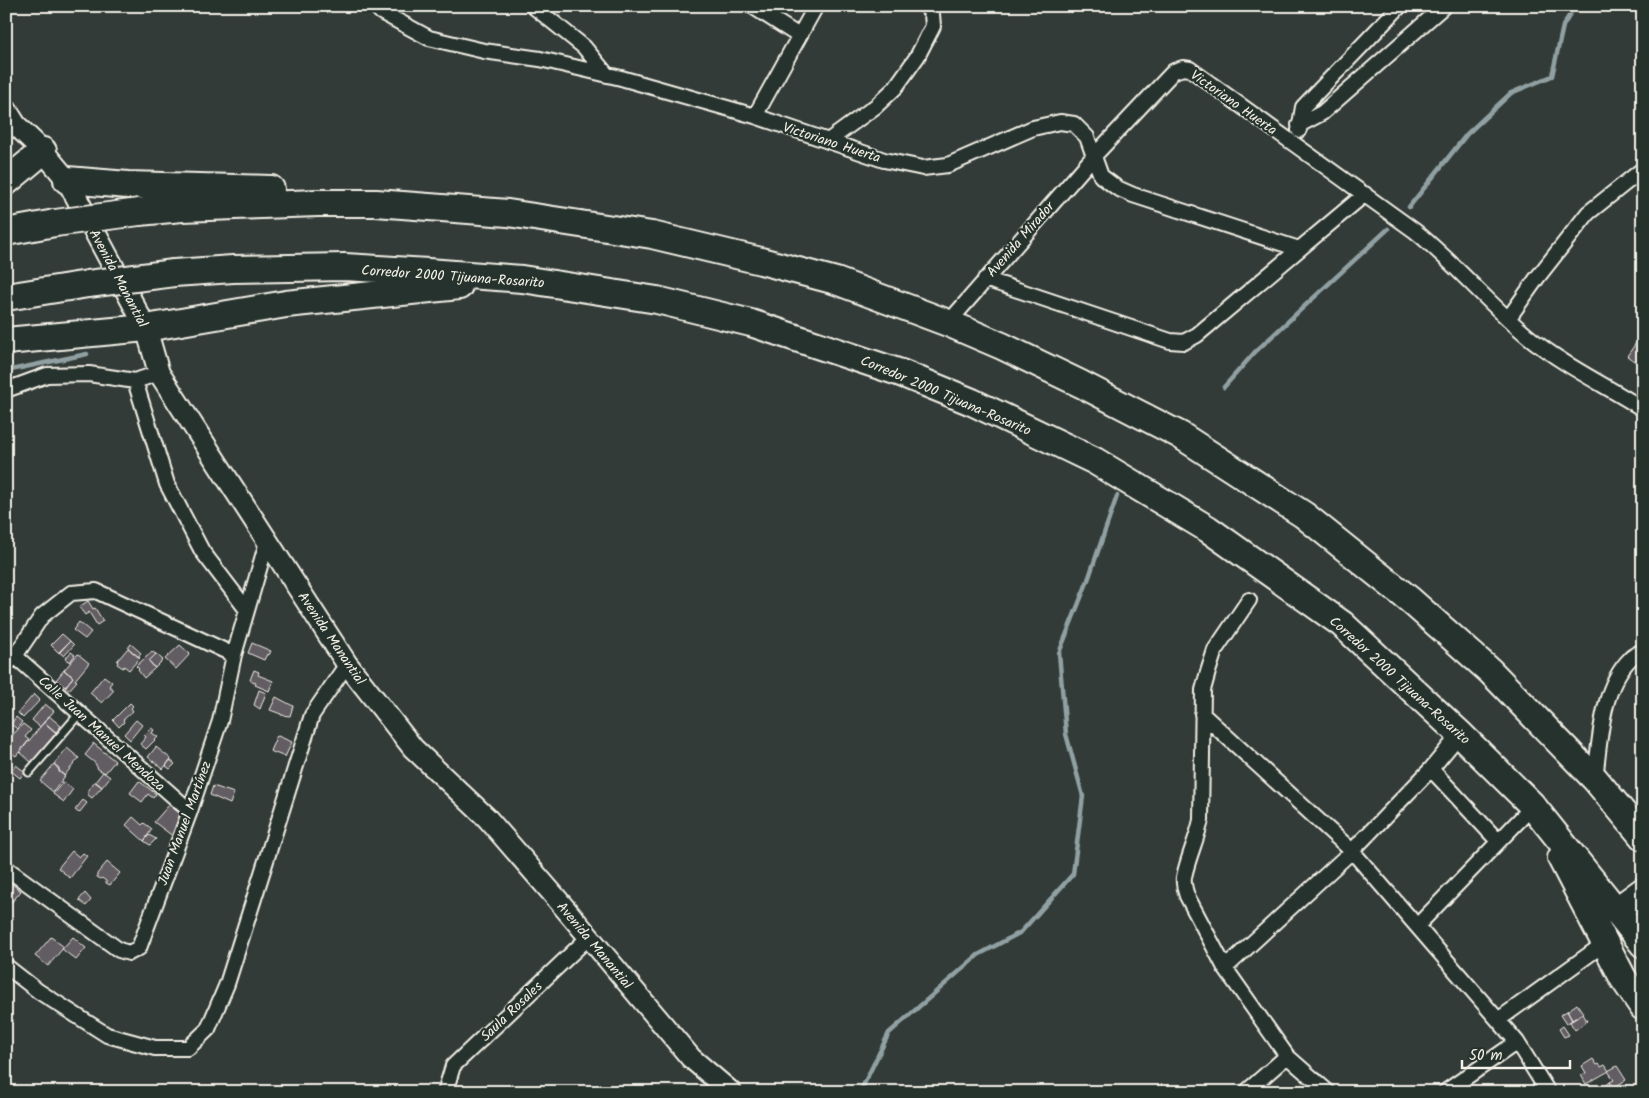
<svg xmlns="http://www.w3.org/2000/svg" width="1649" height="1098" font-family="Kalam,sans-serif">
	<rect width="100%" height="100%" fill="#323b38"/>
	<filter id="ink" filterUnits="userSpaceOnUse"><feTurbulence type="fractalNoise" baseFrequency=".02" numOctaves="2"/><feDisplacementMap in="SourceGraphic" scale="10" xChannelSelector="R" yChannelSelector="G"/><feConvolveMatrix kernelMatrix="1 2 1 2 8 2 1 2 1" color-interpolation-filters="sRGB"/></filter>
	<g filter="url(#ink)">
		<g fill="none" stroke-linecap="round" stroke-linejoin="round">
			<!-- stream -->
			<path stroke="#91a1a3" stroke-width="4.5" d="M 1409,207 L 1467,134 L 1511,93 L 1552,76 L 1563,26 L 1575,6
				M 6,371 L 87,354
				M 1224,387 L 1255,352 L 1388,229
				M 609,1092 L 609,1088
				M 860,1092 L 889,1033 L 978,955 L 1021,932 L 1073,874 L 1083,796 L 1066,734 L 1059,653 L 1088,580 L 1117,496"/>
		</g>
		<!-- building -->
		<path fill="#625b64" stroke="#f4f1e8" d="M 1636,343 L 1643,347 L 1643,355 L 1637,363 L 1627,356 Z
			M 88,601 L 93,609 L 95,608 L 103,621 L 97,625 L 89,612 L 85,615 L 79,607 Z
			M 79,622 L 91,632 L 85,639 L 73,630 Z
			M 62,634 L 70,641 L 59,653 L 51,645 Z
			M 70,641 L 74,645 L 64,656 L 59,652 Z
			M 252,643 L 271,651 L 269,655 L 267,654 L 264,660 L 248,653 Z
			M 131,644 L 141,653 L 138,657 L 128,648 Z
			M 180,645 L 190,654 L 176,669 L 165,659 Z
			M 128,648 L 140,658 L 129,670 L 124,666 L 123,668 L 117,664 L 118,662 L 117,661 Z
			M 71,652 L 75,655 L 70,662 L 65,659 Z
			M 152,652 L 156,654 L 149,661 L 155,668 L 144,678 L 138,670 L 139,669 L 136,666 Z
			M 78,654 L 89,663 L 75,680 L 77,681 L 69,690 L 65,687 L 73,677 L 64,670 Z
			M 156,654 L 163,660 L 155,668 L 149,661 Z
			M 64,670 L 73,677 L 65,687 L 56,680 Z
			M 254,670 L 259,672 L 258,675 L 273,681 L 269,691 L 255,685 L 256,683 L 250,680 Z
			M 104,676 L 112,682 L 109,686 L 114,690 L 102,703 L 90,693 Z
			M 259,690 L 266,693 L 260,709 L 254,705 Z
			M 34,694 L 40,700 L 23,718 L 18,713 Z
			M 276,697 L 293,706 L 290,716 L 281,715 L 281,714 L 270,710 Z
			M 130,703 L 133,706 L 131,708 L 133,711 L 123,720 L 124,722 L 119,727 L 113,720 Z
			M 45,704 L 54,711 L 40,727 L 32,720 Z
			M 49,716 L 61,726 L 56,732 L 44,722 Z
			M 16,717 L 22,722 L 17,729 L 11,724 Z
			M 136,720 L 142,725 L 130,740 L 124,734 Z
			M 44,722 L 56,733 L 32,763 L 20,752 Z
			M 23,724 L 31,730 L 25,737 L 29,740 L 16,756 L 9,751 L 11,747 L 6,744 L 6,742 Z
			M 151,728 L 154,730 L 152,733 L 158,737 L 146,749 L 140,744 L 146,737 L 144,735 Z
			M 278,736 L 292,742 L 285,757 L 270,751 L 276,737 Z
			M 93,743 L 115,761 L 105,773 L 98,769 L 95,763 L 85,755 L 93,745 Z
			M 156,747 L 171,759 L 163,769 L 148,757 Z
			M 67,748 L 79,758 L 64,776 L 54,764 Z
			M 170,760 L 175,764 L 170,769 L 166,766 Z
			M 54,764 L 59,768 L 59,772 L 65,776 L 53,792 L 40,781 Z
			M 16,765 L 25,772 L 20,778 L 11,771 Z
			M 103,772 L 110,777 L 102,787 L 95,782 Z
			M 95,781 L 102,787 L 92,798 L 88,795 L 88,790 Z
			M 139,781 L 156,794 L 153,798 L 148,794 L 142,802 L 130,793 Z
			M 63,782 L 73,789 L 64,802 L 53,794 Z
			M 213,786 L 234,793 L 230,804 L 210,795 Z
			M 83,800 L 87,803 L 79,813 L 75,810 Z
			M 169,805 L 183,816 L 174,837 L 154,822 Z
			M 133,817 L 142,825 L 144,823 L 152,829 L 144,841 L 126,825 Z
			M 149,835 L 156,839 L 150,845 L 144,841 Z
			M 72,851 L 79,857 L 83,853 L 87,856 L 70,878 L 58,868 Z
			M 107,862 L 120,873 L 110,885 L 106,883 L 106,881 L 102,878 L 101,879 L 97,877 L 97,874 Z
			M 8,881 L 21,891 L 6,909 L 6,882 Z
			M 85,893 L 91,900 L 86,906 L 79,900 Z
			M 51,937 L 64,947 L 48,966 L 35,956 Z
			M 73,937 L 86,948 L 76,960 L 62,949 Z
			M 1577,1004 L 1583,1013 L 1572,1020 L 1567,1011 Z
			M 1567,1011 L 1572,1020 L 1566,1024 L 1560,1015 Z
			M 1583,1014 L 1587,1021 L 1575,1030 L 1570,1022 Z
			M 1563,1026 L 1569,1035 L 1564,1037 L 1559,1029 Z
			M 1593,1059 L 1597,1065 L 1599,1064 L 1601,1067 L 1605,1065 L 1609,1071 L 1586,1084 L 1581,1075 L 1586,1073 L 1582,1066 Z
			M 1617,1066 L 1626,1080 L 1613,1088 L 1610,1082 L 1614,1080 L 1608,1071 Z
			M 1610,1082 L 1613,1088 L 1606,1092 L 1603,1088 Z
			M 1601,1085 L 1603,1088 L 1606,1092 L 1597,1092 L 1595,1088 Z"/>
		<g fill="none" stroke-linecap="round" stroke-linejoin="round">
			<!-- lane casing -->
			<g stroke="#f4f1e8" stroke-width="11">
				<path id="lane" d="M 29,772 L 80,713"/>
			</g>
			<!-- street casing -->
			<g stroke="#f4f1e8" stroke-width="18">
				<path id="street" d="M 375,6 L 381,12 L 429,38 L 484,51 L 540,59 L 621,78 L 755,116 L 884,160 L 923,168 L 948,165 L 1033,128 L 1060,122 L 1074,124 L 1087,137 L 1101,176 L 1117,188 L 1133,195 L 1299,249
					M 533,6 L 584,47 L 607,75
					M 752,6 L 799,36
					M 755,116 L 816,6
					M 1299,125 L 1322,113 L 1444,6
					M 1299,130 L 1303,107 L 1400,6
					M 828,141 L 876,106 L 895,88 L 917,57 L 933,26 L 932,14 L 926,6
					M 985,279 L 1170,341 L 1184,342 L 1197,335 L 1365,194
					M 1508,319 L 1537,278 L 1588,213 L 1643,169
					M 948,323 L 1094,156 L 1174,71 L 1183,68 L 1190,69 L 1415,231 C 1456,264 1489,305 1530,338 C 1565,366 1605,385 1643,409
					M 135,381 L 167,484 L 202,551 L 247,610
					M 6,390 L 47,375 L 89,374 L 135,381 L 159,373
					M 1249,600 L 1215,650 L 1208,672 L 1203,690 L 1201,820 C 1197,839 1188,857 1184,877 C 1183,883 1185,890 1187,896 L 1225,968 L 1287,1056
					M 15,656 L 190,811
					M 6,664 L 15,656 L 42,616 L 71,593 L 96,591 L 234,655
					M 1202,714 L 1352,851 L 1517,1042 L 1548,1092
					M 1431,769 L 1498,841
					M 1595,779 C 1600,741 1601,688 1630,659 C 1633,655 1639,653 1643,651
					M 6,868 L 119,950 L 129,953 L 139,948 L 190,811 L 220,721 L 234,655 L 267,542
					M 1417,926 L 1533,806
					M 6,966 L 38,991 L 107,1035 L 155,1048 L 188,1048 L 208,1029 L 227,984 L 312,715 L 347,664
					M 1225,968 L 1352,851 L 1431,769 L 1460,734
					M 1498,1020 L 1605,943
					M 445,1092 L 453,1066 L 589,937
					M 1246,1092 L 1287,1056 L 1328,1092
					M 1445,1092 L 1517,1042"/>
			</g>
			<!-- secondary casing -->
			<g stroke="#f4f1e8" stroke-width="24">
				<path id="secondary" d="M 6,109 L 16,125 L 43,151 L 67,180 L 146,328 L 159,373 L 347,664 L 413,748 L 487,818 L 552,893 L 691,1058 L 731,1092"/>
			</g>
			<!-- highway casing -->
			<g stroke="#f4f1e8" stroke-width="30">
				<path id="highway" d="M 67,180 L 128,185 L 271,189
					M 6,182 L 43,151
					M 139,212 L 182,208 L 318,203 L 376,203 L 508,213 L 652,235 L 761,261 L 836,281 L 948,323 L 1002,346 L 1081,384 L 1180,435 L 1304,515 L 1410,600 L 1490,671 L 1595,779 L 1643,837
					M 6,232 L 55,223
					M 174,273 L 233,269 L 345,267 L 428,272 L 522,279 L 657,300 L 751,323 L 901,373 L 972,402 L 1095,461 L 1208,529 L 1342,624 L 1460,734 L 1532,805 L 1643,944
					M 6,297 L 88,284
					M 6,341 L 146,328 L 286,304 L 459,286
					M 1561,858 L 1623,978 L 1643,1007
					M 1617,910 L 1643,891"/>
			</g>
			<!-- lane -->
			<use href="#lane" stroke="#26332d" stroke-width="7"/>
			<!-- street -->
			<use href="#street" stroke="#26332d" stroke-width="14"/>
			<!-- secondary -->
			<use href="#secondary" stroke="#26332d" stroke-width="20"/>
			<!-- highway -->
			<use href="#highway" stroke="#26332d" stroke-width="26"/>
			<!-- highway-bridge casing -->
			<g stroke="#f4f1e8" stroke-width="30" stroke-linecap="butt">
				<path id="highway-bridge" d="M 55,223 L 139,212
					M 88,284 L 174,273"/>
			</g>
			<!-- highway-bridge -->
			<use href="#highway-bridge" stroke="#26332d" stroke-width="26"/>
		</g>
	</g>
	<g text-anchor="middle" stroke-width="4.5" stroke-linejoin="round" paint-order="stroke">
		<!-- street labels -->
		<g font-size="14" fill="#f4f1e8" stroke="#26332d">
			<text transform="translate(1234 102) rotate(35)" y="5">Victoriano Huerta</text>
			<text transform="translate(832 142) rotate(18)" y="5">Victoriano Huerta</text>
			<text transform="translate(1020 239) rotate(-49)" y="5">Avenida Mirador</text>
			<text transform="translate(453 276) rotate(4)" y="5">Corredor 2000 Tijuana-Rosarito</text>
			<text transform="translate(119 278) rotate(62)" y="5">Avenida Manantial</text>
			<text transform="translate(946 395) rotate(23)" y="5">Corredor 2000 Tijuana-Rosarito</text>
			<text transform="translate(332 638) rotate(56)" y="5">Avenida Manantial</text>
			<text transform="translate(1400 680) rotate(42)" y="5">Corredor 2000 Tijuana-Rosarito</text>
			<text transform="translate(102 733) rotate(42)" y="5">Calle Juan Manuel Mendoza</text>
			<text transform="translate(184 823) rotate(-70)" y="5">Juan Manuel Martínez</text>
			<text transform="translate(595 945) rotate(50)" y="5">Avenida Manantial</text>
			<text transform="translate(511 1011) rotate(-44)" y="5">Saula Rosales</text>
		</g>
	</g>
	<!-- margin -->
	<rect width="1649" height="1098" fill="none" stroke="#26332d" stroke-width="25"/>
	<rect x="12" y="12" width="1624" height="1073" fill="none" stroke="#f4f1e8" stroke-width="2" filter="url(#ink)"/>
	<!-- scale -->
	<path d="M1462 1060v8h108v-8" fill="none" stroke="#f4f1e8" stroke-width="2.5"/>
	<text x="1469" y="1060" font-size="15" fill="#f4f1e8" stroke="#26332d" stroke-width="4" paint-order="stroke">50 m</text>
</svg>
